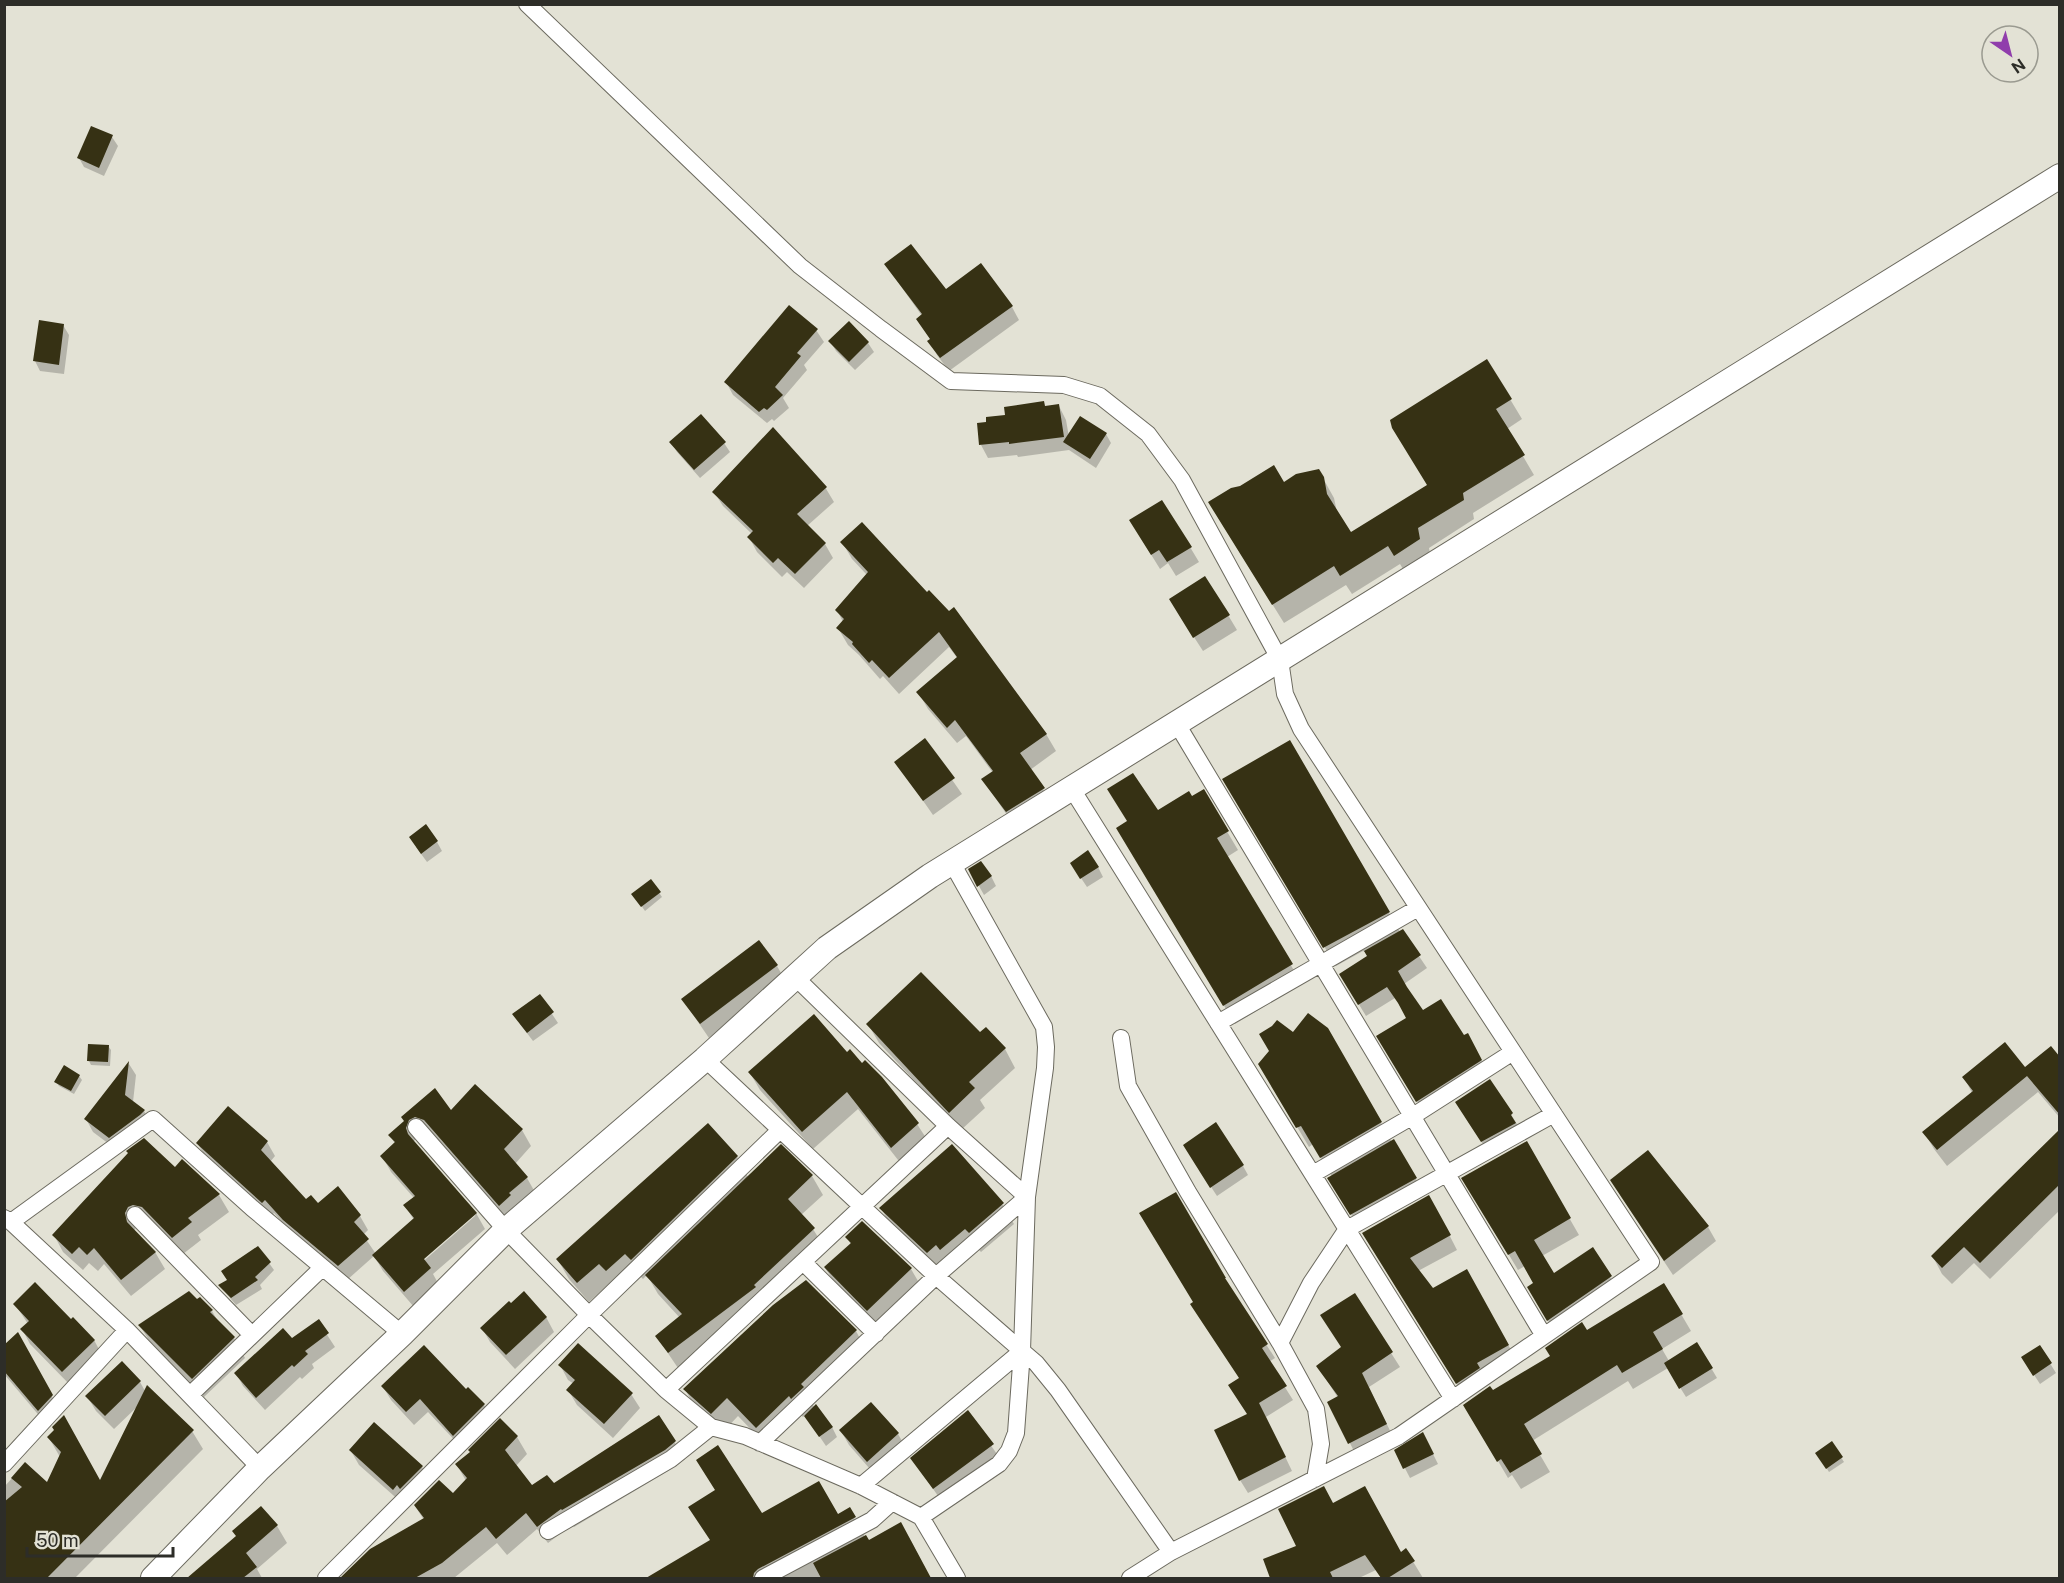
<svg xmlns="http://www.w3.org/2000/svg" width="2064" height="1583" font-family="'Public Sans',sans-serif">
	<rect width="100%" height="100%" fill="#e3e2d5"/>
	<!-- shadow -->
	<path fill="#0003" d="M 112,137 L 118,146 L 104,176 L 84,167 L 79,158 Z
		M 886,265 L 946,292 L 1012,307 L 1019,320 L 949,371 L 937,355 L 929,341 L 931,340 L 917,319 L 922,316 Z
		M 849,323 L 868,343 L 874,352 L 855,370 L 836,351 L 830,341 Z
		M 63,325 L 69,335 L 64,374 L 40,371 L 35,361 Z
		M 816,330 L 824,342 L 804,365 L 807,370 L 783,398 L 789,408 L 774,421 L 772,419 L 767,423 L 733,395 L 726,382 Z
		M 1487,361 L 1522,419 L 1507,429 L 1534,475 L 1473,513 L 1474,519 L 1429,548 L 1431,559 L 1406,574 L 1400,564 L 1352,594 L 1346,585 L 1284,623 L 1221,522 L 1284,484 L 1319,471 L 1334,498 L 1337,512 L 1351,534 L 1428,486 Z
		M 1043,403 L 1046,408 L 1059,406 L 1066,420 L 1069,437 L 1106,434 L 1111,443 L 1096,468 L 1069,450 L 1018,457 L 1017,455 L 988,458 L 981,445 L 1007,416 Z
		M 671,442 L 724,443 L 730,452 L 700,478 L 677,452 Z
		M 825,487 L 834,502 L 807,526 L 825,544 L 833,558 L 804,588 L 787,572 L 782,577 L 757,552 L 749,537 L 752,534 L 723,506 L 714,492 Z
		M 862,524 L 1046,734 L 1056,751 L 1030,770 L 1054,805 L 1016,828 L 983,780 L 993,773 L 966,736 L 957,743 L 928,709 L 918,692 L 958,659 L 949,647 L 899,694 L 883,676 L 880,679 L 859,655 L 848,645 L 838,628 L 843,622 L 837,610 L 867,575 L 852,559 L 842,542 Z
		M 1139,535 L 1190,547 L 1199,562 L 1176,576 L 1168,563 L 1160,569 Z
		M 1179,614 L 1228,615 L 1237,630 L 1203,651 Z
		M 925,741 L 962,794 L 933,815 L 896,762 Z
		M 1290,742 L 1400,932 L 1402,931 L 1427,968 L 1404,984 L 1423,1012 L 1463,1037 L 1475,1047 L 1487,1072 L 1424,1113 L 1378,1036 L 1408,1018 L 1395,998 L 1366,1016 L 1341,975 L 1368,957 L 1365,952 L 1363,951 L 1336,966 L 1235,799 Z
		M 1203,791 L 1238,850 L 1227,857 L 1302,984 L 1235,1024 L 1129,847 L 1128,822 L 1192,798 Z
		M 437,842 L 442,851 L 427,862 L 416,847 Z
		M 1098,867 L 1103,877 L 1087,887 L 1077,872 Z
		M 970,870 L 991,876 L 996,886 L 984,895 Z
		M 651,881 L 662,897 L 645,911 L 636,898 Z
		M 777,966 L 785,980 L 709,1038 L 683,1000 Z
		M 540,996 L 558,1023 L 533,1041 L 520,1024 Z
		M 868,1024 L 980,1034 L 986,1029 L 1005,1049 L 1015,1068 L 980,1100 L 985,1108 L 961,1130 L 879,1043 Z
		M 1327,1029 L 1392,1142 L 1394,1141 L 1424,1193 L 1360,1229 L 1338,1193 L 1332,1177 L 1313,1144 L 1309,1147 L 1260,1064 L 1293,1034 Z
		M 108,1046 L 111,1050 L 110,1066 L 91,1065 L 89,1061 Z
		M 847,1054 L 917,1124 L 928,1141 L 902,1165 L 858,1109 L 813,1149 L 760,1090 L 750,1073 Z
		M 2060,1060 L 2060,1118 L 2038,1092 L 1947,1166 L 1934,1149 L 1924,1132 L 1972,1093 L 1964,1077 L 2025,1069 Z
		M 129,1064 L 136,1075 L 133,1102 L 144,1111 L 151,1123 L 117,1150 L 93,1132 L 86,1119 Z
		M 79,1076 L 82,1080 L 74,1094 L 59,1086 L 56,1082 Z
		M 1490,1081 L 1520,1129 L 1491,1156 L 1465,1117 Z
		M 229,1108 L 267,1142 L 275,1156 L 270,1162 L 306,1201 L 318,1205 L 338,1188 L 360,1216 L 368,1230 L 363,1235 L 376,1254 L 414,1220 L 405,1206 L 414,1198 L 391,1172 L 382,1156 L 395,1144 L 390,1135 L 406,1122 L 403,1117 L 451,1112 L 522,1130 L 531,1146 L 515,1164 L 527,1178 L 536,1194 L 509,1221 L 423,1133 L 414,1141 L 417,1263 L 419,1265 L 475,1216 L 476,1213 L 485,1229 L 433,1274 L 439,1285 L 414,1307 L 383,1271 L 374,1256 L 347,1280 L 293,1234 L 274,1213 L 271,1216 L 206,1157 L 197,1143 Z
		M 2060,1131 L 2060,1210 L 1990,1279 L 1974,1263 L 1952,1284 L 1942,1274 L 1933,1257 Z
		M 1526,1143 L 1579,1235 L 1542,1256 L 1553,1275 L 1593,1249 L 1620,1293 L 1557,1336 L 1529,1288 L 1535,1284 L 1525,1266 L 1518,1270 L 1463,1178 Z
		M 781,1146 L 812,1176 L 823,1195 L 801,1215 L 813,1229 L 824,1247 L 680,1371 L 657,1337 L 680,1318 L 658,1294 L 647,1275 L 643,1279 L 637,1273 L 611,1282 L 589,1302 L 569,1279 L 558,1260 L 737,1157 L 748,1177 Z
		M 1190,1155 L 1243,1166 L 1248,1175 L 1217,1196 Z
		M 182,1161 L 219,1195 L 229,1212 L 198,1235 L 201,1240 L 183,1254 L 138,1224 L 134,1231 L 155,1252 L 165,1269 L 131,1296 L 104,1264 L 98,1271 L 89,1263 L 83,1270 L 63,1252 L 54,1235 L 175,1169 Z
		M 1620,1195 L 1708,1227 L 1716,1241 L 1673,1275 Z
		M 1002,1204 L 1014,1224 L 981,1252 L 977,1248 L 939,1272 L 892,1228 L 881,1208 Z
		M 1437,1211 L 1457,1250 L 1418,1271 L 1432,1290 L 1467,1271 L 1516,1359 L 1465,1397 L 1372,1247 Z
		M 847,1237 L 911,1269 L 918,1281 L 875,1322 L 833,1280 L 825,1268 L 851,1245 Z
		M 269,1263 L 274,1270 L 260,1285 L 262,1289 L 236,1305 L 220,1286 Z
		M 1664,1285 L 1691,1331 L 1662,1349 L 1669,1361 L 1697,1344 L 1717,1378 L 1686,1397 L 1668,1368 L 1633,1389 L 1628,1381 L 1532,1441 L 1550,1472 L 1521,1489 L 1512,1475 L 1508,1478 L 1465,1405 L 1492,1392 L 1552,1357 L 1586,1332 Z
		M 1232,1292 L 1275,1358 L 1269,1362 L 1293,1400 L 1266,1417 L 1292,1471 L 1248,1493 L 1240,1480 L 1248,1415 L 1240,1379 Z
		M 1354,1295 L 1400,1367 L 1369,1387 L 1394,1439 L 1357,1457 L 1329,1402 L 1338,1398 L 1318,1366 L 1342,1348 Z
		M 200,1299 L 212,1311 L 219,1323 L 234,1338 L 245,1358 L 204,1397 L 152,1345 L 140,1326 Z
		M 15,1304 L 71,1321 L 94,1340 L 102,1355 L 71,1386 L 30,1344 L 22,1329 L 28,1324 Z
		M 546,1317 L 554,1332 L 515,1369 L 490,1342 L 482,1328 Z
		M 318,1321 L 335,1347 L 312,1364 L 314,1368 L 302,1379 L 300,1377 L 265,1410 L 243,1386 L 236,1373 L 292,1340 Z
		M 856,1331 L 866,1350 L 811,1403 L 832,1427 L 837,1437 L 826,1446 L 805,1415 L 803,1417 L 800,1414 L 767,1446 L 738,1416 L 723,1432 L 695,1408 L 685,1389 Z
		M 4,1346 L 25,1348 L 60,1411 L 47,1425 L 4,1374 Z
		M 2040,1347 L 2056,1373 L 2040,1384 L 2029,1367 Z
		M 560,1365 L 631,1394 L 640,1408 L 613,1438 L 577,1405 L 568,1390 L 574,1384 L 568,1380 Z
		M 140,1382 L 145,1391 L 192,1431 L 203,1449 L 75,1578 L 4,1578 L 4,1487 L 25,1464 L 47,1484 L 60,1457 L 49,1438 L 100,1482 L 137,1407 L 114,1429 L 96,1411 L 87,1396 Z
		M 383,1387 L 466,1391 L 484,1405 L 492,1418 L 462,1448 L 428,1412 L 414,1425 L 391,1400 Z
		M 968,1412 L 1001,1460 L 943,1503 L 912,1459 Z
		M 659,1417 L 685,1459 L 675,1467 L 574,1527 L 572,1525 L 548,1543 L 537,1529 L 507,1555 L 497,1543 L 454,1578 L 341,1578 L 371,1550 L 424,1520 L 415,1506 L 453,1495 L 466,1481 L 457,1465 L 471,1453 L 500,1420 L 517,1437 L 527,1454 L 516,1466 L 532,1487 L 554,1485 Z
		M 841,1431 L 898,1434 L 906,1448 L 876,1476 L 849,1445 Z
		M 1832,1443 L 1844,1462 L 1829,1472 L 1817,1453 Z
		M 1428,1444 L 1438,1464 L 1410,1478 L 1396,1451 Z
		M 351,1451 L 422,1467 L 430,1481 L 402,1503 L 359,1465 Z
		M 261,1508 L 277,1526 L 287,1543 L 257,1569 L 262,1578 L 189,1578 L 237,1537 Z
		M 849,1509 L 868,1542 L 911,1541 L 930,1578 L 662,1578 L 658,1573 L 761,1515 L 837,1516 Z
		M 1298,1546 L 1400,1553 L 1406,1550 L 1423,1578 L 1381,1578 L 1376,1570 L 1359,1578 L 1272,1578 L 1264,1560 Z"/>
	<!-- building -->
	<path fill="#363114" d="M 91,126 L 113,135 L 99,168 L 77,158 Z
		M 911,244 L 946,289 L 981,263 L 1013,306 L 940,358 L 927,341 L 930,339 L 916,319 L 922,314 L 884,264 Z
		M 789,305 L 818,329 L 797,353 L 801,356 L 775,387 L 783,395 L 767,410 L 764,408 L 759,412 L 724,382 Z
		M 39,320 L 64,324 L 59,365 L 33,361 Z
		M 849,321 L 869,342 L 849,362 L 828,341 Z
		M 1487,359 L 1512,399 L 1496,409 L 1525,455 L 1463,493 L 1464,500 L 1418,528 L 1420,539 L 1394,556 L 1388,546 L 1340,576 L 1334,566 L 1272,605 L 1208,502 L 1231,488 L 1240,486 L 1274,465 L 1284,482 L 1296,474 L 1319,469 L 1324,477 L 1327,494 L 1351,532 L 1427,485 L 1392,428 L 1390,420 Z
		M 1044,401 L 1045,406 L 1059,404 L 1064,437 L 1009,444 L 1009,442 L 979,445 L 977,423 L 986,422 L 986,417 L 1005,415 L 1004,407 Z
		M 701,414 L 726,442 L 694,470 L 669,442 Z
		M 1080,416 L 1107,433 L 1090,459 L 1063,442 Z
		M 773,427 L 827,487 L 797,514 L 826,543 L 795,574 L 778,558 L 773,563 L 747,537 L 753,531 L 712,492 Z
		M 1162,500 L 1192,547 L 1167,562 L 1159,550 L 1151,555 L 1129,520 Z
		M 862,522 L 927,592 L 929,590 L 949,611 L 954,607 L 1047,734 L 1020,753 L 1045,788 L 1006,812 L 981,779 L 993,771 L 955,720 L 947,728 L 916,692 L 957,657 L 939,632 L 889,678 L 872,660 L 869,663 L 852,644 L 853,642 L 836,628 L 844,619 L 835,610 L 868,572 L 840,542 Z
		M 1205,576 L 1230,615 L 1193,638 L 1169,599 Z
		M 925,738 L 955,778 L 923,801 L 894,762 Z
		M 1290,740 L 1390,912 L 1323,948 L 1222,779 Z
		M 1133,773 L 1158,810 L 1189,791 L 1192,796 L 1204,789 L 1229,831 L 1217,838 L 1293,964 L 1223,1006 L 1116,828 L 1127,821 L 1107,789 Z
		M 426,824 L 438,841 L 421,854 L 409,837 Z
		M 1088,850 L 1099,867 L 1080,879 L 1070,863 Z
		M 981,861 L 992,876 L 977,887 L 968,869 Z
		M 651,879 L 661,892 L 641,907 L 631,894 Z
		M 1403,929 L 1421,955 L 1398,971 L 1407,987 L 1423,1010 L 1441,999 L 1464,1035 L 1468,1033 L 1482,1060 L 1416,1102 L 1376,1036 L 1406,1018 L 1398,1003 L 1387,987 L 1358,1005 L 1339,974 L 1367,956 L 1364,951 Z
		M 759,940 L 778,965 L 700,1024 L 681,999 Z
		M 921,972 L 980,1032 L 986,1027 L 1006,1048 L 969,1082 L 975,1088 L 949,1113 L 866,1024 Z
		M 540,994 L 554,1012 L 527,1033 L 512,1014 Z
		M 1308,1013 L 1328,1028 L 1382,1122 L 1320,1158 L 1301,1126 L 1296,1128 L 1258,1064 L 1269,1051 L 1259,1034 L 1272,1026 L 1277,1020 L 1293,1032 Z
		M 814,1014 L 847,1052 L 850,1049 L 862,1063 L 865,1060 L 882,1077 L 919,1123 L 891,1148 L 847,1092 L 802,1132 L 748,1072 Z
		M 2005,1042 L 2025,1067 L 2051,1046 L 2060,1057 L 2060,1115 L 2027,1076 L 1937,1150 L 1922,1132 L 1973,1091 L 1962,1077 Z
		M 88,1044 L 109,1045 L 108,1062 L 87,1061 Z
		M 129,1061 L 125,1095 L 145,1110 L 140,1115 L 109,1138 L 84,1119 Z
		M 64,1065 L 80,1075 L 71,1091 L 54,1082 Z
		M 1490,1079 L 1513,1113 L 1511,1115 L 1516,1123 L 1481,1142 L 1455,1102 Z
		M 475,1084 L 523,1129 L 504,1149 L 528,1177 L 509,1193 L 511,1195 L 499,1206 L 424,1120 L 415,1117 L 409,1120 L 406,1128 L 408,1134 L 477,1213 L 424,1259 L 431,1268 L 404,1292 L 372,1255 L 414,1218 L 403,1205 L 415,1196 L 380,1156 L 395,1142 L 388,1135 L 404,1121 L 401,1117 L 435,1088 L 451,1110 Z
		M 228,1106 L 268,1141 L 261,1150 L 306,1199 L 311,1195 L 318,1203 L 338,1186 L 361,1215 L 354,1222 L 369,1239 L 338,1266 L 283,1220 L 265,1200 L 262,1203 L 196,1143 Z
		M 1216,1122 L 1244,1165 L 1210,1188 L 1183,1145 Z
		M 708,1123 L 738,1156 L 631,1260 L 625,1254 L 606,1271 L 599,1264 L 577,1283 L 556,1259 Z
		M 2060,1129 L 2060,1184 L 1980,1263 L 1964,1247 L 1942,1268 L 1931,1256 Z
		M 144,1138 L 175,1167 L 182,1159 L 220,1194 L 188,1218 L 192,1222 L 172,1238 L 142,1207 L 133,1205 L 128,1207 L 125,1213 L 127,1222 L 156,1252 L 121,1280 L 94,1248 L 87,1255 L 79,1247 L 72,1254 L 52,1235 L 128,1153 L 126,1151 Z
		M 1394,1139 L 1417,1178 L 1350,1215 L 1327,1178 Z
		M 1527,1141 L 1571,1218 L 1534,1240 L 1554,1273 L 1593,1247 L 1612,1276 L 1547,1321 L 1527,1287 L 1533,1283 L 1515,1251 L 1508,1255 L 1461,1178 Z
		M 781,1144 L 813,1175 L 788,1199 L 815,1228 L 754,1285 L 756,1287 L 668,1353 L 655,1336 L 682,1314 L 645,1275 Z
		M 952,1144 L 1004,1203 L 969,1233 L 965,1229 L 940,1250 L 936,1245 L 927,1253 L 879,1208 Z
		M 1648,1150 L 1709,1226 L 1664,1261 L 1610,1180 Z
		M 1176,1192 L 1226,1278 L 1225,1278 L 1268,1344 L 1262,1348 L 1287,1386 L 1259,1403 L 1286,1457 L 1239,1481 L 1214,1430 L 1247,1414 L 1228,1385 L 1239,1378 L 1190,1304 L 1193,1302 L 1139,1213 Z
		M 1429,1195 L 1451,1235 L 1410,1258 L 1433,1288 L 1467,1269 L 1509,1345 L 1477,1363 L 1480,1368 L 1456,1384 L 1362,1233 Z
		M 862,1221 L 912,1268 L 867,1311 L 824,1267 L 851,1243 L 845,1237 Z
		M 258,1246 L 271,1262 L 255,1277 L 258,1280 L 231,1298 L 218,1285 L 227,1280 L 221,1271 Z
		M 806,1280 L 857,1330 L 801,1384 L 804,1387 L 791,1399 L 789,1396 L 756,1428 L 727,1398 L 711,1414 L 683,1389 L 773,1305 Z
		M 35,1282 L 71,1319 L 73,1317 L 95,1340 L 62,1372 L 20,1329 L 29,1321 L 13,1304 Z
		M 1664,1283 L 1683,1314 L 1653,1332 L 1663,1349 L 1622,1373 L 1617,1365 L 1524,1424 L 1542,1454 L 1510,1473 L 1501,1459 L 1497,1462 L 1463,1405 L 1490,1386 L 1493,1390 L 1550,1356 L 1545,1348 L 1582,1322 L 1587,1330 Z
		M 189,1291 L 197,1299 L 200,1297 L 213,1310 L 210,1312 L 235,1337 L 192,1379 L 138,1325 Z
		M 524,1291 L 547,1317 L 506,1355 L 480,1328 L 509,1301 L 511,1303 Z
		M 1355,1293 L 1393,1352 L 1362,1373 L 1387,1424 L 1348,1444 L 1327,1402 L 1338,1396 L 1316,1366 L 1341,1347 L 1320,1315 Z
		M 319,1319 L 329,1333 L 305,1351 L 308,1354 L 294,1367 L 292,1365 L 256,1398 L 234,1373 L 283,1328 L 292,1338 Z
		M 18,1332 L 53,1395 L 38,1411 L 4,1371 L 4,1345 Z
		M 1697,1342 L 1713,1368 L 1679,1389 L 1664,1363 Z
		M 578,1343 L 633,1393 L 604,1424 L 566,1390 L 575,1380 L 558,1365 Z
		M 424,1345 L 466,1389 L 468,1387 L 485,1404 L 453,1436 L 420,1399 L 406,1412 L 381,1386 Z
		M 2040,1345 L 2052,1363 L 2033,1376 L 2021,1357 Z
		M 122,1361 L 141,1381 L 105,1416 L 85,1396 Z
		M 147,1385 L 194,1430 L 47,1578 L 4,1578 L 4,1502 L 22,1487 L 11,1478 L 25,1462 L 47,1482 L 61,1452 L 47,1437 L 54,1430 L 52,1427 L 64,1415 L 100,1480 Z
		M 871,1402 L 899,1433 L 867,1462 L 839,1430 Z
		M 816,1404 L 833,1427 L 819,1437 L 804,1416 Z
		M 968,1410 L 994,1444 L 933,1489 L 910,1458 Z
		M 659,1415 L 676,1441 L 665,1450 L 562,1510 L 561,1509 L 537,1527 L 526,1513 L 496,1539 L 486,1527 L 442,1563 L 415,1578 L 340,1578 L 370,1549 L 424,1518 L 414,1505 L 439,1480 L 453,1493 L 467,1478 L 455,1464 L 470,1452 L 468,1450 L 500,1418 L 518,1436 L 505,1450 L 532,1485 L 547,1475 L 554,1483 Z
		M 374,1422 L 423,1466 L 400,1489 L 397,1485 L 393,1490 L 349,1450 Z
		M 1423,1432 L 1434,1454 L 1403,1469 L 1394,1450 Z
		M 1832,1441 L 1843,1457 L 1826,1469 L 1815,1453 Z
		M 718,1445 L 762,1513 L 819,1481 L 838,1514 L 850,1507 L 856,1517 L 758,1569 L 754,1573 L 753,1578 L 646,1578 L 710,1540 L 688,1507 L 715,1490 L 696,1460 Z
		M 1324,1486 L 1333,1503 L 1365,1486 L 1401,1552 L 1406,1548 L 1415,1561 L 1388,1578 L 1381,1578 L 1365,1555 L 1330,1572 L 1333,1578 L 1270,1578 L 1263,1559 L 1296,1546 L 1278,1509 Z
		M 261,1506 L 278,1525 L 246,1553 L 257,1567 L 243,1578 L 187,1578 L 236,1536 L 232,1531 Z
		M 901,1522 L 931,1578 L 821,1578 L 813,1563 L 866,1535 L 869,1540 Z"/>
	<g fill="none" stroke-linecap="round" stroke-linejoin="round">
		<!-- minor casing -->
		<g stroke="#6c6a5f" stroke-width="18">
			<path id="minor" d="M 527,4 L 800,266 L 881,329 L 951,381 L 1064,385 L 1100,396 L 1148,434 L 1182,480 L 1280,660 L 1285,694 L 1301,729 L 1651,1262 L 1399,1436 L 1171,1552 L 1130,1578
				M 1177,724 L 1544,1336
				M 1072,789 L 1453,1399
				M 794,976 L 948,1126 L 1027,1197 L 1022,1351 L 1016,1433 L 1009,1451 L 999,1464 L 921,1517
				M 1218,1023 L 1418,908
				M 1121,1038 L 1128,1086 L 1188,1192 L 1280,1343 L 1316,1409 L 1321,1444 L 1315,1479
				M 705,1059 L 936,1276 L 1022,1351 L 861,1486
				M 416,1127 L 506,1230 L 589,1315 L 666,1390 L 711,1427 L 745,1436 L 861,1486 L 921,1517 L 957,1578
				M 1313,1174 L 1413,1116 L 1513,1052
				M 135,1215 L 252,1335
				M 4,1218 L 11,1222 L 127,1330 L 260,1468
				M 11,1222 L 153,1119 L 252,1208 L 402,1334
				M 803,1262 L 876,1334
				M 1280,1343 L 1311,1283 L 1347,1229 L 1554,1114
				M 1022,1351 L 1036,1363 L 1058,1390 L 1171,1552
				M 666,1390 L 948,1126
				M 190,1395 L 322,1268
				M 760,1443 L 936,1276 L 1027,1197 L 1045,1068 L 1046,1047 L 1044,1027 L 952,863
				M 4,1464 L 127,1330
				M 548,1531 L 671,1459 L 711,1427
				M 326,1578 L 589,1315 L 780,1130
				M 763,1578 L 872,1520 L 892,1502"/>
		</g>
		<!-- secondary casing -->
		<g stroke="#6c6a5f" stroke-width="26">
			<path id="secondary" d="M 153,1578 L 260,1468 L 402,1334 L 506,1230 L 705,1059 L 827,948 L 930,876 L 2060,176"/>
		</g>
		<!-- minor -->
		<use href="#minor" stroke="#fff" stroke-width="16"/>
		<!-- secondary -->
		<use href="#secondary" stroke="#fff" stroke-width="24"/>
	</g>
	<!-- border -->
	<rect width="2064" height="1583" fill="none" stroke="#2d2d28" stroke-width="12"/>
	<!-- north arrow -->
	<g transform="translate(2010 54) rotate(145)"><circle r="28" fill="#e3e2d5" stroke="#9a9a90" stroke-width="1.5"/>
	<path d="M0-4.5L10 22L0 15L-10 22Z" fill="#903dac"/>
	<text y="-9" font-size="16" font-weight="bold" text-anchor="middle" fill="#2d2d28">N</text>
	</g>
	<!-- scale -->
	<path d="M27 1547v9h146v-9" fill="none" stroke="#2d2d28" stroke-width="3"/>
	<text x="36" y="1547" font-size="18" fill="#2d2d28" stroke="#e3e2d5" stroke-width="4.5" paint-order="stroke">50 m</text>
</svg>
